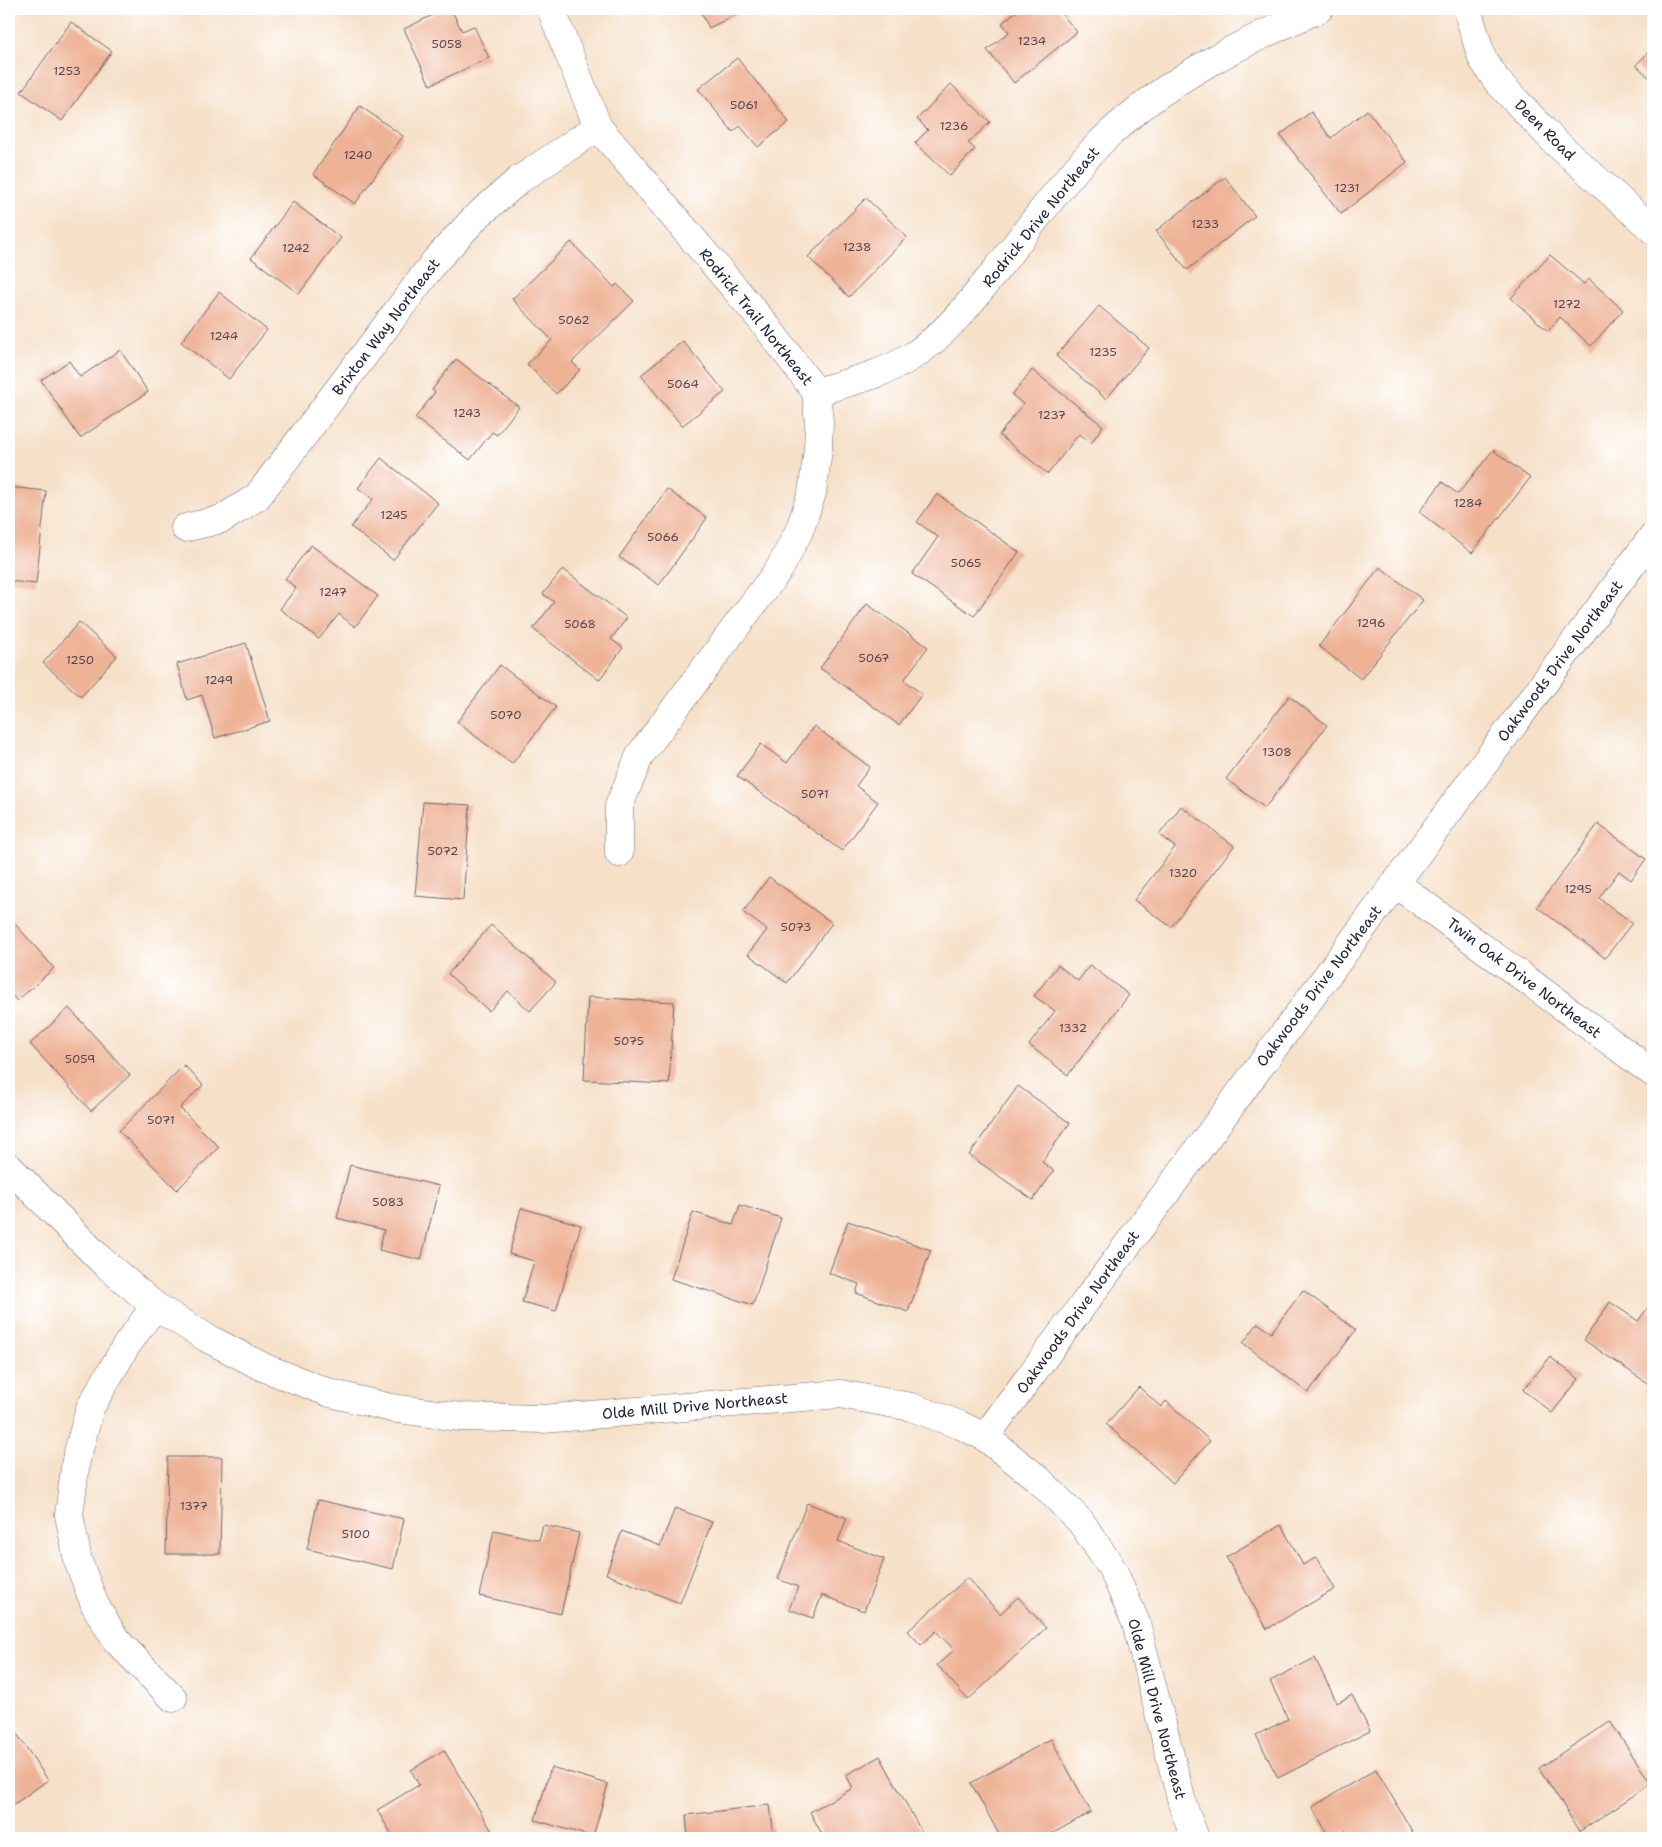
<svg xmlns="http://www.w3.org/2000/svg" width="1662" height="1847" font-family="'Shantell Sans',sans-serif">
	<rect width="100%" height="100%" fill="#fff"/>
	<filter id="ink" filterUnits="userSpaceOnUse"><feTurbulence type="fractalNoise" baseFrequency=".02" numOctaves="2"/><feDisplacementMap in="SourceGraphic" scale="10" xChannelSelector="R" yChannelSelector="G"/><feConvolveMatrix kernelMatrix="1 2 1 2 8 2 1 2 1" color-interpolation-filters="sRGB"/></filter>
	<filter id="wash" filterUnits="userSpaceOnUse"><feTurbulence type="fractalNoise" baseFrequency=".0096" numOctaves="4" result="noise"/><feDisplacementMap in="SourceGraphic" scale="20" xChannelSelector="R" yChannelSelector="G"/><feGaussianBlur stdDeviation="1.12" result="paint"/><feColorMatrix in="noise" values="0 0 0 0 0 0 0 0 0 0 0 0 0 0 0 0 0 1.4 0 .05"/><feComposite in="paint" operator="in"/></filter>
	<g filter="url(#wash)">
		<rect width="100%" height="100%" fill="#f6e0c8"/>
		<g id="blocks">
			<!-- building -->
			<path fill="#eeb397" d="M 445,9 L 451,9 L 462,31 L 474,26 L 489,58 L 430,85 L 404,29 Z
				M 699,9 L 747,9 L 709,28 Z
				M 1019,9 L 1058,9 L 1077,32 L 1014,83 L 987,50 L 1009,32 L 1002,23 Z
				M 71,22 L 112,51 L 62,121 L 21,92 Z
				M 1653,47 L 1653,81 L 1636,65 Z
				M 737,58 L 789,122 L 758,147 L 740,126 L 733,132 L 698,89 Z
				M 951,84 L 990,122 L 968,143 L 975,149 L 950,176 L 915,143 L 928,130 L 917,119 Z
				M 360,106 L 403,136 L 355,204 L 313,174 Z
				M 1367,110 L 1407,162 L 1341,214 L 1280,135 L 1311,112 L 1331,138 Z
				M 1225,177 L 1255,216 L 1187,270 L 1156,231 Z
				M 866,198 L 907,237 L 849,297 L 808,257 Z
				M 293,202 L 341,238 L 299,294 L 251,258 Z
				M 571,242 L 614,287 L 617,284 L 634,301 L 572,362 L 580,370 L 556,394 L 527,364 L 552,340 L 512,299 Z
				M 1550,255 L 1584,284 L 1589,279 L 1623,310 L 1591,346 L 1560,317 L 1548,331 L 1511,298 Z
				M 219,292 L 267,330 L 229,379 L 181,342 Z
				M 1099,306 L 1149,348 L 1106,399 L 1056,356 Z
				M 683,341 L 725,392 L 682,426 L 641,375 Z
				M 120,350 L 148,392 L 80,438 L 41,380 L 69,361 L 80,377 Z
				M 456,359 L 519,407 L 497,435 L 492,432 L 470,460 L 415,418 L 435,392 L 432,390 Z
				M 1032,370 L 1103,426 L 1091,443 L 1079,434 L 1048,474 L 999,435 L 1023,404 L 1012,395 Z
				M 1493,450 L 1530,478 L 1472,553 L 1419,512 L 1442,482 L 1458,494 Z
				M 381,458 L 438,503 L 393,560 L 351,527 L 373,499 L 358,488 Z
				M 9,487 L 46,491 L 36,584 L 9,581 Z
				M 667,489 L 707,518 L 659,585 L 619,557 Z
				M 937,494 L 1019,552 L 974,616 L 912,574 L 938,537 L 917,522 Z
				M 311,545 L 378,596 L 355,627 L 339,614 L 319,639 L 280,609 L 296,588 L 285,579 Z
				M 1380,567 L 1423,600 L 1361,679 L 1319,646 Z
				M 563,569 L 627,618 L 611,639 L 623,648 L 599,680 L 533,629 L 554,602 L 543,594 Z
				M 867,604 L 928,647 L 904,680 L 922,694 L 899,725 L 820,668 Z
				M 79,622 L 117,656 L 81,697 L 43,663 Z
				M 246,643 L 270,721 L 215,738 L 202,695 L 187,700 L 177,664 Z
				M 500,665 L 556,707 L 512,764 L 457,722 Z
				M 1289,696 L 1327,725 L 1265,808 L 1226,779 Z
				M 814,726 L 870,767 L 856,786 L 878,802 L 842,851 L 737,776 L 761,744 L 787,763 Z
				M 423,802 L 470,805 L 463,900 L 415,896 Z
				M 1181,806 L 1234,846 L 1171,927 L 1134,900 L 1175,847 L 1159,835 Z
				M 1598,824 L 1646,859 L 1631,880 L 1619,871 L 1599,898 L 1632,923 L 1605,958 L 1537,907 Z
				M 769,877 L 832,923 L 787,983 L 748,954 L 767,930 L 743,912 Z
				M 9,917 L 54,968 L 17,1001 L 9,992 Z
				M 491,925 L 556,982 L 530,1011 L 508,991 L 489,1011 L 448,974 Z
				M 1058,965 L 1078,981 L 1090,965 L 1129,995 L 1068,1075 L 1029,1045 L 1055,1011 L 1034,996 Z
				M 588,997 L 674,1002 L 669,1084 L 584,1080 Z
				M 69,1008 L 130,1075 L 91,1111 L 30,1044 Z
				M 184,1065 L 203,1085 L 180,1108 L 219,1147 L 177,1190 L 119,1131 Z
				M 1018,1086 L 1070,1123 L 1042,1162 L 1054,1171 L 1033,1200 L 969,1155 Z
				M 350,1165 L 439,1186 L 421,1260 L 379,1250 L 384,1230 L 337,1218 Z
				M 740,1205 L 781,1218 L 753,1305 L 671,1279 L 693,1212 L 733,1225 Z
				M 521,1208 L 581,1225 L 556,1311 L 522,1302 L 534,1261 L 509,1254 Z
				M 848,1221 L 931,1250 L 908,1312 L 856,1293 L 859,1284 L 829,1273 Z
				M 1303,1290 L 1356,1330 L 1308,1393 L 1243,1343 L 1258,1323 L 1271,1333 Z
				M 1610,1302 L 1638,1321 L 1647,1309 L 1653,1313 L 1653,1387 L 1584,1340 Z
				M 1550,1357 L 1579,1379 L 1552,1413 L 1523,1390 Z
				M 1139,1387 L 1161,1407 L 1166,1401 L 1210,1441 L 1173,1483 L 1106,1424 Z
				M 168,1457 L 222,1457 L 220,1554 L 166,1554 Z
				M 318,1500 L 404,1519 L 393,1569 L 307,1549 Z
				M 807,1503 L 847,1518 L 838,1541 L 884,1559 L 864,1611 L 822,1595 L 813,1618 L 789,1609 L 798,1587 L 778,1579 Z
				M 675,1508 L 712,1522 L 680,1603 L 606,1574 L 622,1531 L 660,1546 Z
				M 543,1525 L 579,1533 L 561,1614 L 479,1596 L 494,1530 L 539,1540 Z
				M 1281,1525 L 1303,1565 L 1317,1557 L 1335,1589 L 1267,1629 L 1226,1557 Z
				M 967,1578 L 1000,1614 L 1018,1597 L 1046,1628 L 968,1700 L 937,1665 L 954,1650 L 936,1631 L 921,1645 L 908,1631 Z
				M 1315,1658 L 1337,1703 L 1352,1695 L 1370,1731 L 1278,1778 L 1256,1735 L 1288,1719 L 1270,1681 Z
				M 1610,1721 L 1651,1784 L 1580,1831 L 1539,1768 Z
				M 9,1722 L 48,1780 L 9,1808 Z
				M 1051,1739 L 1091,1812 L 1044,1838 L 1001,1838 L 971,1783 Z
				M 444,1750 L 496,1838 L 444,1838 L 442,1834 L 434,1838 L 394,1838 L 377,1810 L 419,1785 L 411,1770 Z
				M 880,1756 L 925,1838 L 824,1838 L 810,1812 L 853,1788 L 846,1775 Z
				M 551,1767 L 608,1784 L 593,1837 L 535,1820 Z
				M 1376,1769 L 1416,1838 L 1350,1838 L 1346,1831 L 1334,1838 L 1330,1838 L 1312,1807 Z
				M 770,1805 L 774,1838 L 688,1838 L 686,1815 Z"/>
		</g>
	</g>
	<g filter="url(#ink)">
		<use href="#blocks" fill-opacity="0" stroke="#6c646c" stroke-width="1"/>
		<g fill="none" stroke-linecap="round" stroke-linejoin="round">
			<!-- minor casing -->
			<g stroke="#6c646c" stroke-width="29">
				<path id="minor" d="M 551,9 L 598,127 L 764,323 L 816,392 L 819,422 L 818,450 L 812,493 L 799,531 L 780,568 L 640,755 L 619,806 L 619,853
					M 1467,9 L 1482,58 L 1497,81 L 1554,141 L 1653,230
					M 816,392 C 848,382 882,375 911,357 C 947,334 974,298 1000,265 C 1033,223 1064,180 1101,142 C 1163,81 1241,43 1319,9
					M 185,528 L 222,519 L 257,497 L 436,260 L 476,217 L 519,180 L 598,127
					M 1395,883 L 1653,1073
					M 9,1167 L 101,1260 L 155,1306 L 207,1338 L 265,1368 L 330,1393 L 391,1408 L 460,1417 L 543,1419 L 840,1394 L 911,1407 L 960,1425 L 985,1437 L 1037,1478 L 1081,1522 L 1113,1570 L 1136,1623 L 1183,1806 L 1195,1838
					M 155,1306 L 126,1346 L 90,1408 L 76,1460 L 69,1515 L 78,1561 L 95,1605 L 116,1640 L 173,1698
					M 985,1437 L 1653,536"/>
			</g>
			<!-- minor -->
			<use href="#minor" stroke="#fff" stroke-width="28"/>
		</g>
	</g>
	<g text-anchor="middle" stroke-width="4.5" stroke-linejoin="round" paint-order="stroke">
		<!-- number labels -->
		<g font-size="12" fill="#554652">
			<text x="1032" y="45">1234</text>
			<text x="447" y="48">5058</text>
			<text x="67" y="75">1253</text>
			<text x="744" y="109">5061</text>
			<text x="954" y="130">1236</text>
			<text x="358" y="159">1240</text>
			<text x="1347" y="192">1231</text>
			<text x="1205" y="228">1233</text>
			<text x="857" y="251">1238</text>
			<text x="296" y="252">1242</text>
			<text x="1567" y="308">1272</text>
			<text x="574" y="324">5062</text>
			<text x="224" y="340">1244</text>
			<text x="1103" y="356">1235</text>
			<text x="683" y="388">5064</text>
			<text x="467" y="417">1243</text>
			<text x="1052" y="419">1237</text>
			<text x="1468" y="507">1284</text>
			<text x="394" y="519">1245</text>
			<text x="663" y="541">5066</text>
			<text x="966" y="567">5065</text>
			<text x="333" y="596">1247</text>
			<text x="1371" y="627">1296</text>
			<text x="580" y="628">5068</text>
			<text x="874" y="662">5067</text>
			<text x="80" y="664">1250</text>
			<text x="219" y="684">1249</text>
			<text x="506" y="719">5070</text>
			<text x="1277" y="756">1308</text>
			<text x="815" y="798">5071</text>
			<text x="443" y="855">5072</text>
			<text x="1183" y="877">1320</text>
			<text x="1578" y="893">1295</text>
			<text x="796" y="931">5073</text>
			<text x="1073" y="1032">1332</text>
			<text x="629" y="1045">5075</text>
			<text x="80" y="1063">5059</text>
			<text x="161" y="1124">5071</text>
			<text x="388" y="1206">5083</text>
			<text x="194" y="1510">1377</text>
			<text x="356" y="1538">5100</text>
		</g>
		<!-- street labels -->
		<g font-size="15" fill="#22223b" stroke="#fff">
			<text transform="translate(1545 130) rotate(45)" y="5">Deen Road</text>
			<text transform="translate(1041 217) rotate(-51)" y="5">Rodrick Drive Northeast</text>
			<text transform="translate(756 317) rotate(51)" y="5">Rodrick Trail Northeast</text>
			<text transform="translate(386 327) rotate(-53)" y="5">Brixton Way Northeast</text>
			<text transform="translate(1560 661) rotate(-53)" y="5">Oakwoods Drive Northeast</text>
			<text transform="translate(1524 978) rotate(37)" y="5">Twin Oak Drive Northeast</text>
			<text transform="translate(1319 986) rotate(-53)" y="5">Oakwoods Drive Northeast</text>
			<text transform="translate(1078 1312) rotate(-54)" y="5">Oakwoods Drive Northeast</text>
			<text transform="translate(695 1406) rotate(-5)" y="5">Olde Mill Drive Northeast</text>
			<text transform="translate(1157 1709) rotate(75)" y="5">Olde Mill Drive Northeast</text>
		</g>
	</g>
	<!-- margin -->
	<rect width="1662" height="1847" fill="none" stroke="#fff" stroke-width="30"/>
</svg>
